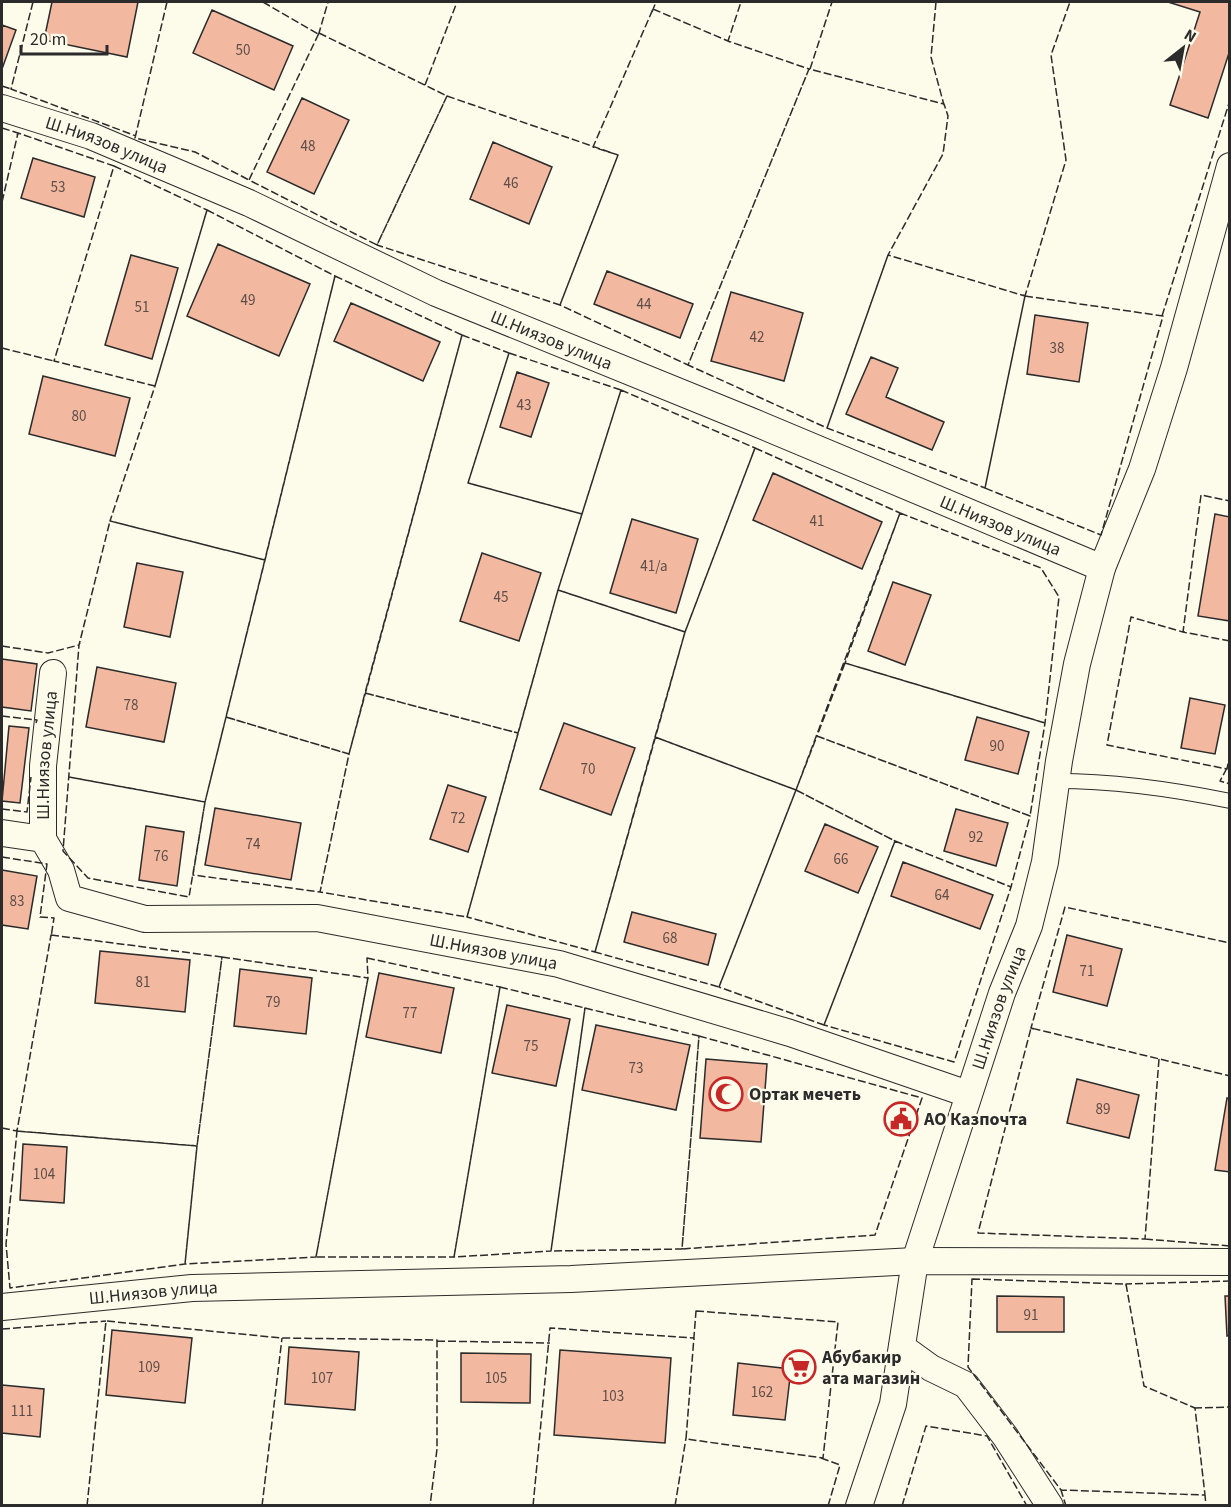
<svg xmlns="http://www.w3.org/2000/svg" width="1231" height="1507" font-family="'Source Sans 3',sans-serif">
	<rect width="100%" height="100%" fill="#fdfbea"/>
	<!-- building -->
	<path fill="#f2b8a0" stroke="#2b2b2b" stroke-width="1.5" d="M 52,2 L 138,2 L 127,57 L 44,40 Z
		M 1168,2 L 1230,2 L 1230,50 L 1208,118 L 1170,105 L 1200,12 Z
		M 212,10 L 293,46 L 274,90 L 193,53 Z
		M 2,25 L 16,30 L 2,69 Z
		M 302,98 L 349,120 L 314,194 L 267,172 Z
		M 493,142 L 552,167 L 529,224 L 470,199 Z
		M 33,158 L 95,177 L 84,217 L 21,198 Z
		M 218,244 L 310,284 L 279,356 L 187,316 Z
		M 131,255 L 178,268 L 152,359 L 105,345 Z
		M 607,271 L 693,304 L 680,338 L 594,304 Z
		M 731,292 L 803,313 L 784,381 L 711,361 Z
		M 351,303 L 440,342 L 423,381 L 334,341 Z
		M 1035,315 L 1088,323 L 1079,382 L 1027,374 Z
		M 871,357 L 898,368 L 886,397 L 944,422 L 932,450 L 846,414 Z
		M 517,372 L 549,383 L 531,437 L 500,427 Z
		M 43,376 L 130,398 L 115,456 L 29,434 Z
		M 773,473 L 882,522 L 862,569 L 753,520 Z
		M 1215,514 L 1230,517 L 1230,621 L 1198,616 Z
		M 632,519 L 698,539 L 676,613 L 610,593 Z
		M 482,553 L 541,573 L 519,641 L 460,621 Z
		M 137,563 L 183,572 L 170,637 L 124,627 Z
		M 893,582 L 931,595 L 905,665 L 868,651 Z
		M 2,659 L 37,664 L 31,711 L 2,707 Z
		M 97,667 L 176,683 L 164,742 L 86,727 Z
		M 1190,698 L 1225,705 L 1215,754 L 1181,748 Z
		M 977,717 L 1029,732 L 1018,774 L 965,760 Z
		M 564,723 L 635,748 L 611,815 L 540,789 Z
		M 9,726 L 29,728 L 20,803 L 2,801 Z
		M 448,785 L 486,797 L 468,852 L 430,839 Z
		M 215,808 L 301,823 L 291,880 L 205,865 Z
		M 956,809 L 1008,823 L 996,866 L 944,851 Z
		M 825,824 L 878,847 L 858,893 L 805,871 Z
		M 146,826 L 184,832 L 177,886 L 139,880 Z
		M 903,862 L 993,895 L 980,929 L 891,896 Z
		M 2,870 L 37,876 L 28,929 L 2,925 Z
		M 632,912 L 716,934 L 708,965 L 624,942 Z
		M 1067,935 L 1122,949 L 1107,1006 L 1053,992 Z
		M 100,951 L 190,960 L 185,1012 L 95,1003 Z
		M 240,969 L 312,978 L 306,1034 L 234,1026 Z
		M 379,973 L 454,988 L 441,1053 L 366,1037 Z
		M 507,1005 L 570,1019 L 556,1086 L 492,1073 Z
		M 596,1025 L 690,1045 L 676,1110 L 582,1090 Z
		M 706,1059 L 767,1064 L 761,1142 L 700,1138 Z
		M 1077,1079 L 1139,1095 L 1129,1138 L 1067,1123 Z
		M 1227,1098 L 1230,1099 L 1230,1172 L 1215,1170 Z
		M 23,1144 L 67,1147 L 64,1203 L 20,1200 Z
		M 997,1296 L 1064,1297 L 1064,1332 L 997,1332 Z
		M 1225,1296 L 1230,1296 L 1230,1335 L 1227,1336 Z
		M 112,1330 L 192,1338 L 185,1403 L 106,1395 Z
		M 289,1347 L 359,1352 L 355,1410 L 285,1404 Z
		M 560,1350 L 671,1358 L 665,1443 L 554,1435 Z
		M 461,1353 L 531,1354 L 530,1403 L 461,1402 Z
		M 738,1363 L 791,1369 L 785,1420 L 733,1415 Z
		M 2,1385 L 44,1389 L 40,1437 L 2,1433 Z"/>
	<g fill="none" stroke-linecap="round" stroke-linejoin="round">
		<!-- lane casing -->
		<g stroke="#2b2b2b" stroke-width="16">
			<path id="lane" d="M 1056,781 C 1115,781 1172,789 1230,801"/>
		</g>
		<!-- street casing -->
		<g stroke="#2b2b2b" stroke-width="28">
			<g id="street">
				<path id="s1" d="M 2,108 L 91,136 L 249,203 L 436,293 L 751,421 L 1102,568"/>
				<path id="s2" d="M 2,833 L 43,839 L 61,870 L 69,898 L 145,919 L 317,918 L 559,964 L 790,1033 L 968,1094"/>
				<path id="s3" d="M 43,839 L 43,766 L 53,673"/>
				<path id="s4" d="M 2,1307 L 192,1288 L 571,1279 L 915,1261 L 1230,1262"/>
				<path d="M 902,1347 L 931,1368 L 966,1385 L 1005,1436 L 1050,1506"/>
				<path id="s5" d="M 859,1506 L 893,1404 L 915,1261 L 1002,993 L 1029,926 L 1045,862 L 1059,761 L 1077,664 L 1102,568 L 1142,469 L 1174,368 L 1230,166"/>
			</g>
		</g>
		<!-- lane -->
		<use href="#lane" stroke="#fdfbea" stroke-width="14"/>
		<!-- street -->
		<use href="#street" stroke="#fdfbea" stroke-width="26"/>
		<!-- fence -->
		<path stroke="#2b2b2b" stroke-width="1.5" stroke-dasharray="8 3" stroke-linecap="butt" d="M 33,2 L 11,89 L 136,136
			M 167,2 L 135,138 L 195,152 L 249,180 L 250,178
			M 263,2 L 318,34
			M 936,2 L 931,57 L 944,105
			M 653,9 L 728,41 L 809,69 L 688,365 L 560,305 L 618,155 L 593,147 Z
			M 652,12 L 656,2
			M 319,33 L 447,96 L 377,245 L 249,180 Z
			M 321,34 L 319,33 L 328,2
			M 730,42 L 728,41 L 741,2
			M 810,69 L 832,2
			M 425,85 L 457,2
			M 2,86 L 11,89
			M 447,96 L 618,155 L 560,305 L 377,245 Z
			M 2,128 L 18,133 L 17,135
			M 114,166 L 207,210 L 155,386 L 54,361 Z
			M 2,202 L 18,133 L 114,166 L 114,168
			M 207,210 L 335,276 L 265,560 L 110,521 L 155,386 Z
			M 888,255 L 827,428 L 688,365 L 809,69 L 944,104 L 948,116 L 943,154 L 888,255 L 827,428 L 985,488 L 1025,296 L 888,255
			M 335,276 L 462,335 L 349,754 L 226,717 Z
			M 1023,295 L 1025,296 L 1066,160 L 1051,55 L 1070,2
			M 1025,296 L 1163,316 L 1101,535 L 985,488 Z
			M 1162,316 L 1230,100
			M 462,335 L 509,353 L 468,483 L 582,514 L 558,590 L 518,733 L 365,693 Z
			M 2,348 L 54,361
			M 509,353 L 621,390 L 582,514 L 468,483 Z
			M 621,390 L 755,448 L 685,632 L 558,590 Z
			M 755,448 L 900,513 L 796,790 L 655,737 L 685,632 Z
			M 558,590 L 685,632 L 595,952 L 467,917 Z
			M 1185,632 L 1183,632 L 1201,495 L 1230,501
			M 1230,641 L 1183,632 L 1131,617 L 1107,745 L 1227,769 L 1230,753
			M 2,646 L 48,653 L 79,645 L 80,643
			M 365,693 L 518,733 L 467,917 L 320,892 L 349,754 Z
			M 2,716 L 37,720 L 36,723
			M 226,717 L 349,754 L 320,892 L 193,875 L 205,802 Z
			M 1045,723 L 845,663 L 817,736 L 1030,816 L 1045,723 L 1059,597 L 1041,568 L 900,513 L 845,663 L 1045,723
			M 817,736 L 1030,816 L 1011,887 L 895,841 L 796,790 Z
			M 655,737 L 796,790 L 719,987 L 595,952 Z
			M 1227,768 L 1220,781 L 1230,784
			M 69,777 L 205,802 L 265,560 L 110,521 L 79,645 L 63,851 L 88,878 L 189,897 L 205,802 L 69,777
			M 796,790 L 895,841 L 824,1025 L 719,987 Z
			M 2,809 L 27,812 L 31,777
			M 895,841 L 1011,887 L 954,1062 L 824,1025 Z
			M 2,857 L 47,864 L 40,917 L 54,918 L 51,937
			M 51,935 L 222,957 L 197,1146 L 17,1131 Z
			M 222,957 L 368,978 L 316,1257 L 185,1264 L 197,1146 Z
			M 367,958 L 500,987 L 454,1257 L 316,1257 L 368,978 Z
			M 500,987 L 585,1008 L 551,1251 L 454,1257 Z
			M 585,1008 L 699,1036 L 682,1249 L 551,1251 Z
			M 1034,1029 L 1031,1028 L 1065,907 L 1230,943
			M 699,1036 L 922,1098 L 875,1235 L 682,1249 Z
			M 1159,1059 L 1145,1239 L 978,1233 L 1031,1028 L 1230,1076
			M 2,1128 L 17,1131 L 17,1129
			M 17,1131 L 197,1146 L 185,1264 L 10,1288 L 6,1244 Z
			M 1145,1239 L 1230,1246
			M 972,1279 L 1126,1284 L 1144,1386 L 1195,1408 L 1205,1495 L 1061,1490 L 968,1367 Z
			M 1126,1286 L 1126,1284 L 1230,1281
			M 696,1311 L 838,1322 L 823,1458 L 686,1439 Z
			M 2,1329 L 106,1321
			M 437,1341 L 550,1343
			M 1194,1408 L 1230,1407
			M 821,1458 L 840,1465 L 828,1506
			M 1062,1490 L 1061,1490 L 1066,1506
			M 1203,1495 L 1205,1495 L 1206,1506
			M 87,1506 L 106,1321 L 282,1338 L 437,1340 L 437,1449 L 430,1506
			M 262,1506 L 282,1338
			M 533,1506 L 550,1328 L 694,1338 L 694,1340
			M 675,1506 L 686,1438
			M 902,1506 L 926,1426 L 987,1436 L 1027,1506"/>
	</g>
	<!-- icons -->
	<defs>
		<g id="mosque-ring" transform="scale(1.725)"><circle r="9.5" fill="#fdfbea" stroke="#c62828" stroke-width="1.5"/><path d="M3.5-4.9A6 6 0 1 0 3.5 4.9A5 5 0 1 1 3.5-4.9Z" fill="#c62828"/></g>
		<g id="civic-ring" transform="scale(1.725)"><circle r="9.5" fill="#fdfbea" stroke="#c62828" stroke-width="1.5"/><path d="M-.6-6.5H3V-4.5H.6V-3L4-1V1h2V6H-6V1h2V-1L-.6-3ZM-1.2 2.5V6h2.4V2.5Z" fill="#c62828"/></g>
		<g id="supermarket-ring" transform="scale(1.725)"><circle r="9.5" fill="#fdfbea" stroke="#c62828" stroke-width="1.5"/><path d="M-6-5.5h2.5l.6 2H6L4.5 2H-2.5L-4.4-4H-6ZM-1.5 3.2a1.3 1.3 0 1 0 .1 0ZM3 3.2a1.3 1.3 0 1 0 .1 0Z" fill="#c62828"/></g>
	</defs>
	<g fill-rule="evenodd">
		<use href="#mosque-ring" x="726" y="1094"/>
		<use href="#civic-ring" x="901" y="1119"/>
		<use href="#supermarket-ring" x="799" y="1367"/>
	</g>
	<g text-anchor="middle" stroke-width="4.5" stroke-linejoin="round" paint-order="stroke">
		<!-- number labels -->
		<g font-size="15" fill="#5d4e48">
			<text x="243" y="55">50</text>
			<text x="308" y="151">48</text>
			<text x="511" y="188">46</text>
			<text x="58" y="192">53</text>
			<text x="248" y="305">49</text>
			<text x="644" y="309">44</text>
			<text x="142" y="312">51</text>
			<text x="757" y="342">42</text>
			<text x="1057" y="353">38</text>
			<text x="524" y="410">43</text>
			<text x="79" y="421">80</text>
			<text x="817" y="526">41</text>
			<text x="654" y="571">41/а</text>
			<text x="501" y="602">45</text>
			<text x="131" y="710">78</text>
			<text x="997" y="751">90</text>
			<text x="588" y="774">70</text>
			<text x="458" y="823">72</text>
			<text x="976" y="842">92</text>
			<text x="253" y="849">74</text>
			<text x="161" y="861">76</text>
			<text x="841" y="864">66</text>
			<text x="942" y="900">64</text>
			<text x="17" y="906">83</text>
			<text x="670" y="943">68</text>
			<text x="1087" y="976">71</text>
			<text x="143" y="987">81</text>
			<text x="273" y="1007">79</text>
			<text x="410" y="1018">77</text>
			<text x="531" y="1051">75</text>
			<text x="636" y="1073">73</text>
			<text x="1103" y="1114">89</text>
			<text x="44" y="1179">104</text>
			<text x="1031" y="1320">91</text>
			<text x="149" y="1372">109</text>
			<text x="322" y="1383">107</text>
			<text x="496" y="1383">105</text>
			<text x="762" y="1397">162</text>
			<text x="613" y="1401">103</text>
			<text x="22" y="1416">111</text>
		</g>
		<!-- street labels -->
		<g font-size="18" fill="#2b2b2b" stroke="#fdfbea">
			<text dy="6" stroke="none"><textPath href="#s1" startOffset="111">Ш.Ниязов улица</textPath></text>
			<text dy="6" stroke="none"><textPath href="#s1" startOffset="597">Ш.Ниязов улица</textPath></text>
			<text dy="6" stroke="none"><textPath href="#s1" startOffset="1083">Ш.Ниязов улица</textPath></text>
			<text dy="6" stroke="none"><textPath href="#s3" startOffset="84">Ш.Ниязов улица</textPath></text>
			<text dy="6" stroke="none"><textPath href="#s2" startOffset="537">Ш.Ниязов улица</textPath></text>
			<text dy="6" stroke="none"><textPath href="#s5" startOffset="519">Ш.Ниязов улица</textPath></text>
			<text dy="6" stroke="none"><textPath href="#s4" startOffset="152">Ш.Ниязов улица</textPath></text>
		</g>
		<!-- poi labels -->
		<g font-size="18" font-weight="bold" fill="#2b2b2b" stroke="#fdfbea" text-anchor="start">
			<text x="749" y="1100">Ортак мечеть</text>
			<text x="924" y="1125">АО Казпочта</text>
			<text x="822" y="1363">Абубакир<tspan x="822" dy="21">ата магазин</tspan></text>
		</g>
	</g>
	<!-- border -->
	<rect width="1231" height="1507" fill="none" stroke="#2b2b2b" stroke-width="6"/>
	<!-- north arrow -->
	<g transform="translate(1183 48) rotate(31)" stroke="#fdfbea" stroke-width="4.5" paint-order="stroke">
	<path d="M0-4.5L10 22L0 15L-10 22Z" fill="#2b2b2b"/>
	<text y="-9" font-size="16" font-weight="bold" text-anchor="middle" fill="#2b2b2b">N</text>
	</g>
	<!-- scale -->
	<path d="M21 45v9h86v-9" fill="none" stroke="#2b2b2b" stroke-width="3"/>
	<text x="30" y="45" font-size="18" fill="#2b2b2b" stroke="#fdfbea" stroke-width="4.5" paint-order="stroke">20 m</text>
</svg>
